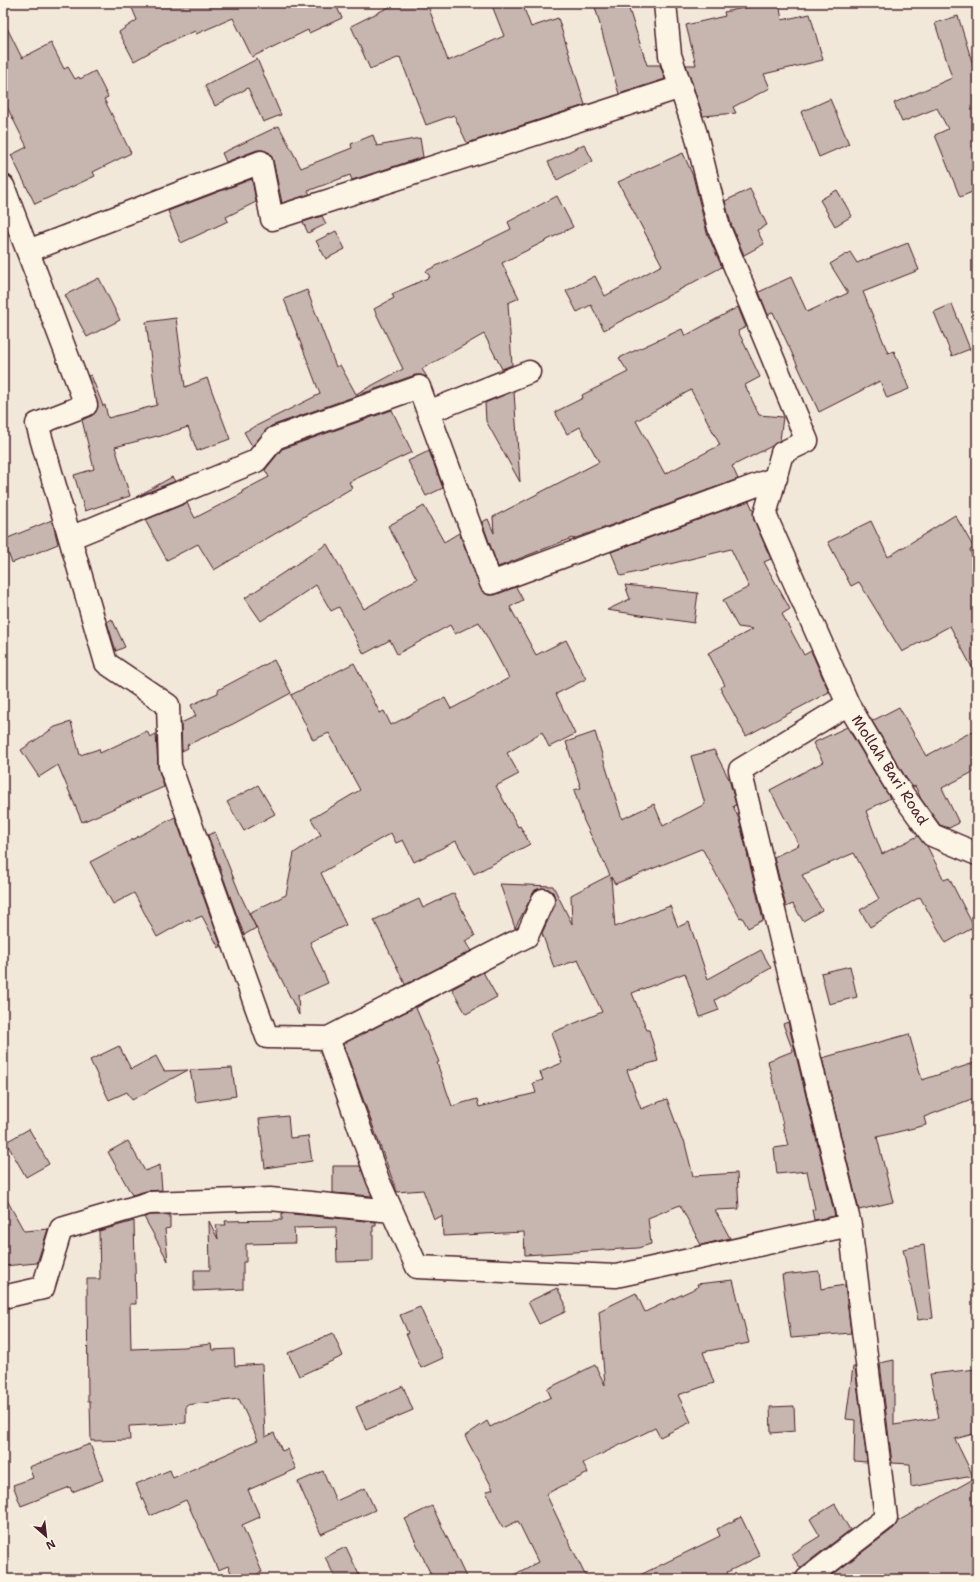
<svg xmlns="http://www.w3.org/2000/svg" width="980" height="1582" font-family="'Shantell Sans',sans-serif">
	<rect width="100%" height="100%" fill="#f1e8da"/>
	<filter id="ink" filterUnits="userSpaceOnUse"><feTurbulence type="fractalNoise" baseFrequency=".025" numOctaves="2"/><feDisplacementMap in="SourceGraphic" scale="8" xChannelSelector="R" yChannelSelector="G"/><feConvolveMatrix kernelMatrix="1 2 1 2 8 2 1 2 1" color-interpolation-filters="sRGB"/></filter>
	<g filter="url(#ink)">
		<!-- building -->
		<path fill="#c7b6af" stroke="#4a1f2b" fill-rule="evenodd" d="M 130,3 L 335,3 L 342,18 L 309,33 L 308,30 L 252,57 L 233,18 L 196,34 L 195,31 L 163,45 L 134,61 L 119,32 L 137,20 Z
			M 397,3 L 427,3 L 448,61 L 504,36 L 491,3 L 522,3 L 531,27 L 558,18 L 585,105 L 467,143 L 454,115 L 426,125 L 400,57 L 370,69 L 351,26 Z
			M 594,3 L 627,3 L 647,65 L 660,65 L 665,79 L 619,94 Z
			M 768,3 L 779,3 L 782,20 L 810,14 L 823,60 L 764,74 L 770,88 L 733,107 L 736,113 L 703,116 L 686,65 L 696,65 L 686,25 L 725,16 L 724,12 Z
			M 958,16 L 977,78 L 977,190 L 960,197 L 935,135 L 948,129 L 937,108 L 902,122 L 894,103 L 952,78 L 935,23 Z
			M 3,20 L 22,58 L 51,43 L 64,69 L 68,67 L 75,79 L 79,77 L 80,79 L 95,71 L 108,97 L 104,99 L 131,153 L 93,172 L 95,176 L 35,204 L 11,155 L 27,147 L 3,99 Z
			M 257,59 L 281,115 L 263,122 L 248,88 L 215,106 L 205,86 Z
			M 830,99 L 849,144 L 819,157 L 801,112 Z
			M 279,126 L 301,168 L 352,148 L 351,144 L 373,135 L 377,146 L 420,138 L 423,157 L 352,180 L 350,175 L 308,191 L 310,194 L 282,203 L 273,160 L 270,153 L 263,150 L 257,150 L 226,162 L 222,153 Z
			M 584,144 L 593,161 L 557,180 L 548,162 Z
			M 683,153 L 693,176 L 707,233 L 722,267 L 604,330 L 591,305 L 577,312 L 566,291 L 595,276 L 605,296 L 662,265 L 618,182 Z
			M 252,179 L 256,202 L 226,217 L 228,221 L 181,243 L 168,211 Z
			M 750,189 L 767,225 L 757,230 L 764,244 L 744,255 L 731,224 L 725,201 Z
			M 837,190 L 852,216 L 835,226 L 820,200 Z
			M 557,196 L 573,227 L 502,263 L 519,298 L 508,303 L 512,365 L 502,369 L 484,334 L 422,369 L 427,377 L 421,375 L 415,375 L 271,426 L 252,446 L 244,432 L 320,394 L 284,299 L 307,290 L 336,367 L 340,365 L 356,394 L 403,369 L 374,309 L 394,298 L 392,294 L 430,277 L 426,271 L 511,229 L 508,222 Z
			M 322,216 L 326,224 L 308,233 L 303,222 Z
			M 336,231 L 345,249 L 326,259 L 316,241 Z
			M 908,243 L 919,270 L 863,292 L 888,353 L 894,351 L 909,389 L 887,398 L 880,381 L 819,412 L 773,312 L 768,315 L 759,292 L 791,277 L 807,312 L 848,293 L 830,264 L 850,252 L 857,263 Z
			M 99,278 L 120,320 L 87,337 L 65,295 Z
			M 952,304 L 970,349 L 952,356 L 934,312 Z
			M 738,307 L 746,327 L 738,331 L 760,377 L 745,385 L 759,415 L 783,417 L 780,440 L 772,446 L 732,466 L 738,479 L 573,539 L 572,538 L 498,567 L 482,522 L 488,519 L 494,533 L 493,517 L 599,462 L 580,427 L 567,434 L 555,412 L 583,398 L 582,395 L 628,372 L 619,358 L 682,329 L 685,336 ZM 691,390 L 720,445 L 665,474 L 636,421 Z
			M 176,318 L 185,387 L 207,378 L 230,439 L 197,451 L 188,427 L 158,437 L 157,436 L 115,447 L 130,496 L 85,511 L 74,475 L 94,469 L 82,420 L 95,413 L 98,407 L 88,376 L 91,375 L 103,406 L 105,405 L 108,418 L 157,405 L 146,322 Z
			M 514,391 L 514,392 L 520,482 L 486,421 L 485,403 Z
			M 392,410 L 412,452 L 349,482 L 352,488 L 214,570 L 198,544 L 167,560 L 145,520 L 187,503 L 195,518 L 243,493 L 242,491 L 269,477 L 265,470 L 282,449 Z
			M 429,451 L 443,488 L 426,496 L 408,461 Z
			M 172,477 L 175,481 L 136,497 Z
			M 749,501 L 753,510 L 754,520 L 771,559 L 764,562 L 790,609 L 782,614 L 804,655 L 811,651 L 829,692 L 746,736 L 720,688 L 725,685 L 708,653 L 753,629 L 738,627 L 723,600 L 749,587 L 731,549 L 621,576 L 611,552 Z
			M 424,506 L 444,542 L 459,533 L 483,592 L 488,595 L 495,595 L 516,587 L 523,600 L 510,607 L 536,655 L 566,640 L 586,679 L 556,694 L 575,734 L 549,747 L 542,732 L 507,753 L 519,774 L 496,786 L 518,827 L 520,826 L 530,844 L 474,874 L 456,841 L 414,862 L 403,840 L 396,843 L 391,833 L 321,873 L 346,925 L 310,942 L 328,983 L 299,996 L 298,994 L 299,1015 L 249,913 L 286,895 L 294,853 L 321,835 L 311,819 L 360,790 L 329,733 L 313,740 L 291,695 L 354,663 L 380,713 L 384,711 L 391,725 L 445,698 L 451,709 L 509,678 L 479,622 L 455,634 L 450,625 L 397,654 L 390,640 L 364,654 L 339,607 L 331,611 L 316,585 L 261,621 L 245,598 L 327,544 L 364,609 L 417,579 L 388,526 Z
			M 955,515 L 974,548 L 970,550 L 977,570 L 977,677 L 950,626 L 902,652 L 859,582 L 851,586 L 828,542 L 871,521 L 888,557 Z
			M 52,520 L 58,544 L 12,563 L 3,540 Z
			M 625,585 L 698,593 L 694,623 L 607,610 L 630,599 Z
			M 112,619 L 125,647 L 116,651 L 107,622 Z
			M 274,660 L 291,693 L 233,724 L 187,745 L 188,748 L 182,751 L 181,723 L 196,716 L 191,705 L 218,693 L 218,690 Z
			M 899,707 L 926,756 L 977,729 L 977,770 L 942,788 L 959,823 L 949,828 L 940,825 L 921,799 L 915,786 L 913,787 L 906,778 L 872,721 Z
			M 71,722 L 80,755 L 99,749 L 100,753 L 147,731 L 150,737 L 156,734 L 158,767 L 164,787 L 82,822 L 58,765 L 39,777 L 21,750 L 55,727 Z
			M 847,727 L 890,798 L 866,811 L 882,854 L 918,836 L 927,846 L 944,880 L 949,878 L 974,927 L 946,943 L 920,897 L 870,927 L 860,910 L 879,899 L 854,853 L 802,875 L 822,910 L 803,921 L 793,904 L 786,907 L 774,857 L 799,845 L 770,790 L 823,762 L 813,743 Z
			M 595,732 L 622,819 L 654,804 L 663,826 L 705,804 L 691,756 L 714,750 L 729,779 L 736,805 L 733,806 L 739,819 L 763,920 L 748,928 L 742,917 L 740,918 L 703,850 L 701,849 L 615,884 L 611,877 L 615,927 L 670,906 L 678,927 L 689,922 L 708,979 L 761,950 L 771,968 L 715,1000 L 719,1010 L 700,1017 L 685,973 L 632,993 L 647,1030 L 649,1030 L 658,1061 L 627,1070 L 641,1109 L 667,1099 L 682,1140 L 684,1140 L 693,1176 L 737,1173 L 739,1209 L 715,1210 L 730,1238 L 701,1245 L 680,1205 L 648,1218 L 651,1244 L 638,1248 L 525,1255 L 524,1232 L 443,1236 L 442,1216 L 434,1219 L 423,1190 L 397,1192 L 343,1044 L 437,996 L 416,1008 L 439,1062 L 437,1063 L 452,1106 L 477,1099 L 479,1107 L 536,1093 L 533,1083 L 543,1080 L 540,1072 L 562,1063 L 551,1033 L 602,1012 L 578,960 L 554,968 L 542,933 L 555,905 L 555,898 L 553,892 L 548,889 L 542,888 L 535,890 L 515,928 L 500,884 L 553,886 L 572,924 L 571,895 L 610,875 L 584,821 L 574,790 L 581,788 L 566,742 Z
			M 258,785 L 275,814 L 244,831 L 227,802 Z
			M 175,817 L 221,946 L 219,948 L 202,916 L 190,921 L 189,919 L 157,937 L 134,893 L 113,904 L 90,862 Z
			M 215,832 L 240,894 L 256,928 L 244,935 L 208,835 Z
			M 454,893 L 475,936 L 465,941 L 471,951 L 403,986 L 405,984 L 374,920 L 419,899 L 423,908 Z
			M 850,966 L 857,997 L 829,1004 L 821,973 Z
			M 483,972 L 497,997 L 466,1014 L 452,989 Z
			M 788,1022 L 835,1216 L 814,1220 L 812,1210 L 815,1209 L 807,1171 L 777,1174 L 774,1148 L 788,1146 L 768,1061 L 793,1051 L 783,1024 Z
			M 909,1034 L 922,1080 L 977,1062 L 977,1097 L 924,1117 L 926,1125 L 877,1137 L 893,1202 L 859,1210 L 822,1058 Z
			M 119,1046 L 131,1069 L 156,1056 L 164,1071 L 188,1070 L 132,1100 L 127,1092 L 109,1100 L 90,1060 Z
			M 232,1068 L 236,1096 L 196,1102 L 190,1070 Z
			M 288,1116 L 290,1138 L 308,1136 L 312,1161 L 265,1168 L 259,1119 Z
			M 29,1129 L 49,1164 L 26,1177 L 6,1142 Z
			M 128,1141 L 145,1171 L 160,1165 L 162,1190 L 146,1191 L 132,1195 L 108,1152 Z
			M 333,1166 L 360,1166 L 372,1196 L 333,1193 Z
			M 3,1193 L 24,1231 L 48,1229 L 37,1263 L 3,1266 Z
			M 282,1213 L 376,1222 L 376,1226 L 373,1226 L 373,1261 L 337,1262 L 336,1227 L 294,1228 L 295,1243 L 246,1244 L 246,1262 L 243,1262 L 243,1289 L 194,1291 L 194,1270 L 210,1270 L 209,1221 L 218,1239 L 216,1225 L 226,1225 L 225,1221 L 282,1220 Z
			M 151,1215 L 170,1215 L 170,1228 L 165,1229 L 168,1261 L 144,1217 Z
			M 134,1221 L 136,1304 L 130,1304 L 131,1349 L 184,1347 L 211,1344 L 212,1350 L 234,1349 L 235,1366 L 262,1364 L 265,1437 L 274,1433 L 282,1451 L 287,1449 L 296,1469 L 248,1490 L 260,1517 L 242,1525 L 262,1572 L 245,1579 L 234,1579 L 228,1566 L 218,1570 L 186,1500 L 150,1516 L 136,1484 L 170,1470 L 173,1478 L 258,1440 L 239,1399 L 186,1405 L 186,1423 L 129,1426 L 130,1440 L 91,1441 L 90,1401 L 88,1401 L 87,1279 L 100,1279 L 99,1231 Z
			M 924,1245 L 933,1318 L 918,1320 L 903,1249 Z
			M 819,1271 L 821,1289 L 845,1285 L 851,1333 L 791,1338 L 782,1275 Z
			M 733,1280 L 749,1343 L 703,1352 L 714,1383 L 678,1395 L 691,1422 L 660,1437 L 655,1428 L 583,1463 L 588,1473 L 546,1494 L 587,1579 L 506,1579 L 538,1562 L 518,1521 L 503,1528 L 486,1492 L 493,1489 L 465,1436 L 487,1421 L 490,1427 L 551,1397 L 547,1389 L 595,1365 L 605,1385 L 599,1311 L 636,1293 L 645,1312 L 698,1287 L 697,1284 Z
			M 557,1288 L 565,1303 L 565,1312 L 539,1324 L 528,1302 Z
			M 420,1307 L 443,1358 L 421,1368 L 406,1334 L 408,1333 L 400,1315 Z
			M 333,1333 L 343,1356 L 299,1376 L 288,1353 Z
			M 894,1360 L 894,1425 L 939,1418 L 930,1374 L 977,1369 L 977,1433 L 955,1439 L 973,1476 L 911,1487 L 910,1464 L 892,1463 L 880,1363 Z
			M 853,1367 L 855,1367 L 867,1462 L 854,1461 L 855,1420 L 846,1419 Z
			M 403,1386 L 413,1410 L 366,1430 L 356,1407 Z
			M 794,1406 L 795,1431 L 771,1433 L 770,1407 Z
			M 90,1444 L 103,1480 L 72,1492 L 70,1487 L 21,1506 L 13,1485 L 33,1478 L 29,1467 Z
			M 323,1471 L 336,1501 L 365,1488 L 375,1510 L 321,1534 L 298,1482 Z
			M 977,1477 L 977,1579 L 827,1579 L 894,1528 L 898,1521 Z
			M 835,1504 L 850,1530 L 800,1568 L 791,1554 L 820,1536 L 810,1519 Z
			M 432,1506 L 467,1579 L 433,1579 L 405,1519 Z
			M 741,1517 L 760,1556 L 727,1572 L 730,1579 L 632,1579 L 720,1536 L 717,1529 Z
			M 346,1547 L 361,1579 L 336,1579 L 325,1557 Z"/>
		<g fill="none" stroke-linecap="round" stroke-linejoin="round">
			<!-- street casing -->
			<g stroke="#4a1f2b" stroke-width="25">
				<path id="street" d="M 665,3 L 670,55 L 696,134 L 719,228 L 807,441 L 782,453 L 765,515 L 848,704 L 896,785 L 932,835 L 977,854
					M 3,186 L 86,405 L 37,424 L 106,663 L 168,705 L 170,766 L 267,1037 L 328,1038
					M 28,251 L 261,162 L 272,219 L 681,87
					M 428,412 L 529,372
					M 70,538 L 256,461 L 275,438 L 419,387 L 491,583 L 776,478
					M 543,900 L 527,936 L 328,1038 L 378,1180 L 417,1267 L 616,1276 L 850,1225
					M 3,1297 L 43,1288 L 61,1229 L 149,1203 L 270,1199 L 392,1211
					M 807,1579 L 886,1518 L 850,1225 L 740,770 L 848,704"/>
			</g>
			<!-- street -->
			<use href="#street" stroke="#fcf5e5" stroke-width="22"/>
		</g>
	</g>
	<g text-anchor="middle" stroke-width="4" stroke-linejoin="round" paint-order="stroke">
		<!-- street labels -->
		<g font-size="15" fill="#4a1f2b" stroke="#fcf5e5">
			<text transform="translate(890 770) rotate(57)" y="5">Mollah Bari Road</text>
		</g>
	</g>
	<!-- margin -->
	<rect width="980" height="1582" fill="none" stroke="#fcf5e5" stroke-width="16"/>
	<rect x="8" y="8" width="964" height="1566" fill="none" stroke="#4a1f2b" stroke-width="1.5" filter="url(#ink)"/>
	<!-- north arrow -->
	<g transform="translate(46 1536) rotate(152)" stroke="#fcf5e5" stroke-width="3" paint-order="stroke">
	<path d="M0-3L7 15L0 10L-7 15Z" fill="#4a1f2b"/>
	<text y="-6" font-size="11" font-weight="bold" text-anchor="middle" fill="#4a1f2b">N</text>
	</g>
</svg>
